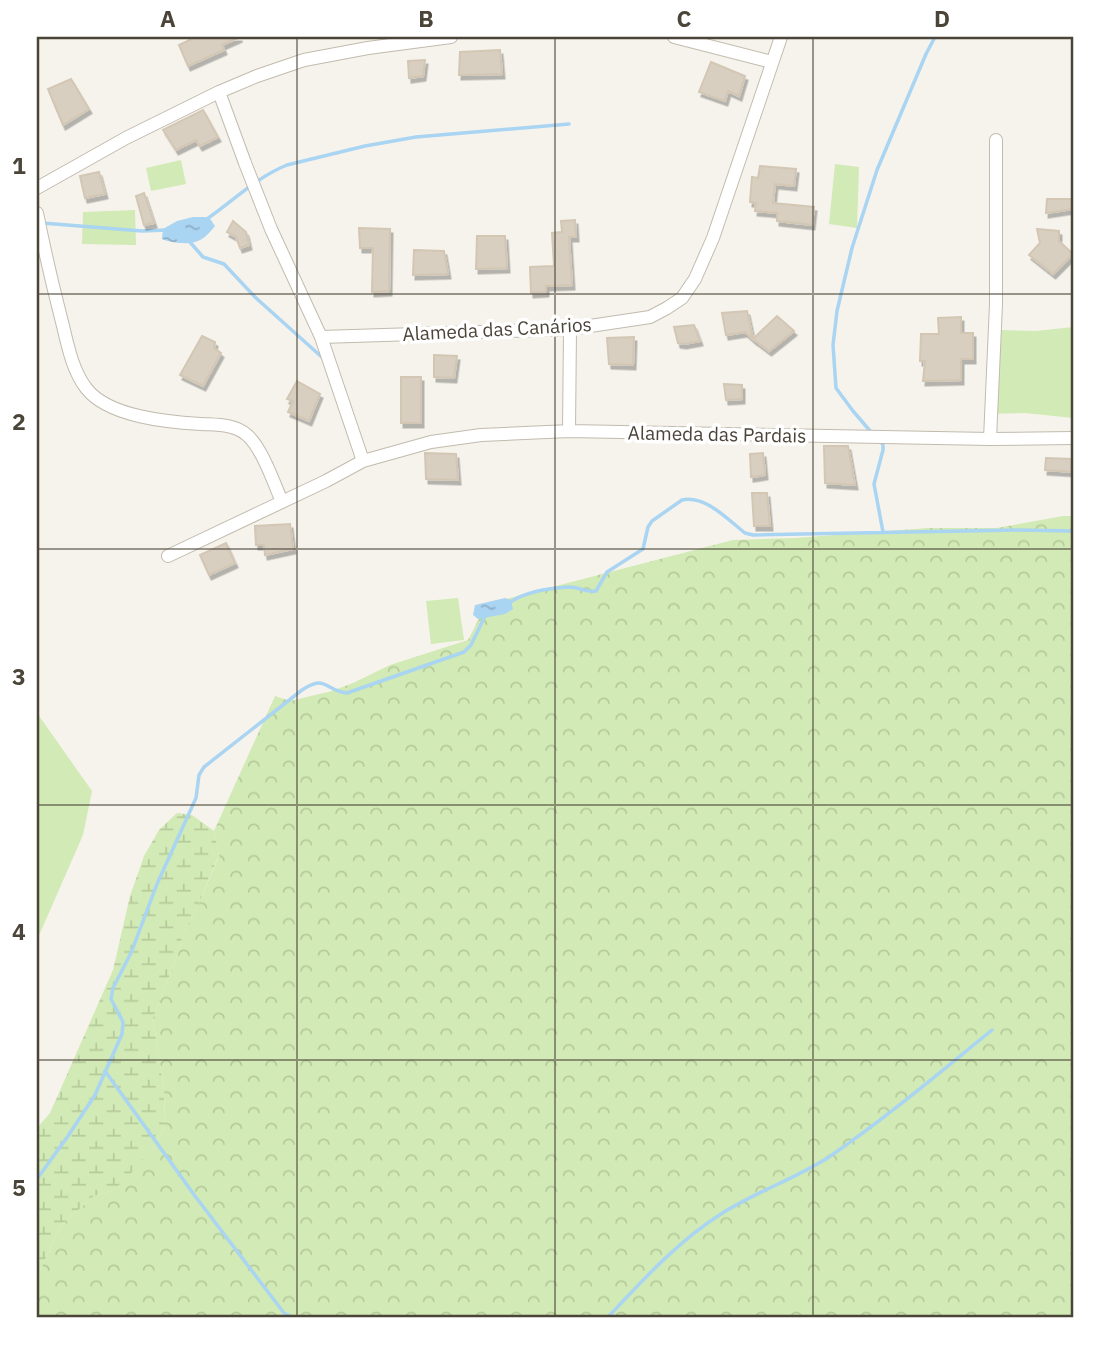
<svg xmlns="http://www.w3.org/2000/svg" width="1110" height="1354" font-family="'IBM Plex Sans',sans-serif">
	<defs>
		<pattern id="forest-crowns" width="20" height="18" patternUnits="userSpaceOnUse" patternTransform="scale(1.75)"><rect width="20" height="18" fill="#d2eab5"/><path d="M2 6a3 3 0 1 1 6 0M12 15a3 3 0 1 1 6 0" fill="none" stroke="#b6ca9c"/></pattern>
		<pattern id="wetland-marsh" width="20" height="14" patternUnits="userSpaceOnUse" patternTransform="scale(1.75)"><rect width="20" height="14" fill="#d2eab5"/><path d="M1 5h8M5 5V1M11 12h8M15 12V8" fill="none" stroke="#b6ca9c"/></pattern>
		<pattern id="water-ripples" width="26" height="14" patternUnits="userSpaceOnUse" patternTransform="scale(1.75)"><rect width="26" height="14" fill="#a9d4f2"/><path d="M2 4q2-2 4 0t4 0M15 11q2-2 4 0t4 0" fill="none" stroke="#8caec5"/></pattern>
		<filter id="shadow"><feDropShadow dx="2.5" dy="4.5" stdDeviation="0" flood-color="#0004"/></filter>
	</defs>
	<rect width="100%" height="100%" fill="#f6f3ec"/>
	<!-- green -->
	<path fill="#d2eab5" d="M 181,160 L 186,184 L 151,191 L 146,168 Z
		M 835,164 L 859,167 L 857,228 L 829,224 Z
		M 135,210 L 136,245 L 82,244 L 83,212 Z
		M 1073,327 L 1073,418 L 1025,413 L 985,414 L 995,380 L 999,330 L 1036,331 Z
		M 458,598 L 464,640 L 431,644 L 426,601 Z
		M 37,713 L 92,791 L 83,835 L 37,940 Z"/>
	<!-- forest -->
	<path fill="url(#forest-crowns)" d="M 1063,516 L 1073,516 L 1073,1317 L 37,1317 L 37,1278 L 60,1226 L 94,1196 L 111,1191 L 153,1148 L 165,1126 L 164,1090 L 153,1018 L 179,951 L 183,933 L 195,912 L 219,856 L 214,831 L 275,696 L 290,701 L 332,691 L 353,683 L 390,665 L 468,640 L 482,613 L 495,602 L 733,540 L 795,538 L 928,528 L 997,528 Z"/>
	<!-- wetland -->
	<path fill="url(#wetland-marsh)" d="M 177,813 L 192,815 L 214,831 L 219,855 L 195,912 L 183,933 L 179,951 L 153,1018 L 164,1090 L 165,1126 L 153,1148 L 124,1181 L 111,1191 L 94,1196 L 60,1226 L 37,1278 L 37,1128 L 50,1113 L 113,970 L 130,896 L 144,856 L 159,830 Z"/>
	<!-- water -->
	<path fill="url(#water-ripples)" d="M 193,217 L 209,217 L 215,226 C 204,240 198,244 180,243 C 173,242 169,242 162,239 L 163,229 L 177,221 Z
		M 505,598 L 511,600 L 513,609 L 505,614 L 478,619 L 473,615 L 475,605 Z"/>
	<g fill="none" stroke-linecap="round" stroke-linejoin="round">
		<!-- stream -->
		<path stroke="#a9d4f2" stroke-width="3.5" d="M 207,219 C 233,201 257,177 287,165 L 365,146 L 416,137 L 569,124
			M 42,223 L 142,231 L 167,230
			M 189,241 L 203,257 L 224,264 L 256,298 L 324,359
			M 871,432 L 853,411 L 836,388 L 833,345 L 837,311 L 852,248 L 877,170 L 926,54 L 935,37
			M 879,440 L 883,445 L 883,450 L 874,484 L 883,532
			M 510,602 C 526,592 550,588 569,587 C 579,587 587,593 596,591 L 607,572 L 643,549 L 648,527 L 652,521 L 682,500 C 706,495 728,520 745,533 L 753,535 L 1017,530 L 1073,531
			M 105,1071 L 195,1196 L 284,1313 L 292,1317
			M 37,1179 L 68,1136 L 95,1095 L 122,1034 L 123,1022 L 111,999 L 113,988 L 131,953 L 157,884 L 196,798 L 199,775 L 204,767 L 302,690 C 326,674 324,690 347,693 L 464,652 L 471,645 L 485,616
			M 608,1317 C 642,1281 678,1241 721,1214 C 755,1192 795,1179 829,1157 C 886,1118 939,1073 992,1030"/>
	</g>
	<!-- building -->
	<path fill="#d8cfc1" stroke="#d3c7b4" stroke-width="2" filter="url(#shadow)" d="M 196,37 L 240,37 L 222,45 L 224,50 L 188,66 L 179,45 Z
		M 500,50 L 502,74 L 459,75 L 460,52 Z
		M 425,60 L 423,76 L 409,78 L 408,61 Z
		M 711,62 L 745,76 L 739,96 L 728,91 L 725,101 L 699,92 Z
		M 71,79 L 89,109 L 63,125 L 48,89 Z
		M 203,110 L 218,137 L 200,146 L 196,140 L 176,150 L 163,130 Z
		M 760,166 L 796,169 L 794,186 L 775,184 L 773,203 L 814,207 L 812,225 L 777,221 L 777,213 L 755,211 L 756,203 L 750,202 L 752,177 L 758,178 Z
		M 99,172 L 105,194 L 85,198 L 80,176 Z
		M 144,193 L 154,223 L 144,225 L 136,196 Z
		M 1047,199 L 1073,199 L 1073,209 L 1046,213 Z
		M 575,220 L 576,237 L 569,237 L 572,285 L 546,286 L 546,292 L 531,293 L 530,267 L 554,266 L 552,233 L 562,232 L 561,221 Z
		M 233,221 L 246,232 L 249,245 L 240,248 L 236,237 L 227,232 Z
		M 359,228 L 390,229 L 389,291 L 372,292 L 373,248 L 360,248 Z
		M 1037,229 L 1059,231 L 1059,241 L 1073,254 L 1053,274 L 1029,255 L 1040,243 Z
		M 477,236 L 505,236 L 507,268 L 476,269 Z
		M 414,250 L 444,251 L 448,274 L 413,275 Z
		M 747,311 L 753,339 L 745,332 L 726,335 L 722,313 Z
		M 777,316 L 794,331 L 769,351 L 753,339 Z
		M 961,317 L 961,333 L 973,333 L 973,359 L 961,359 L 961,380 L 923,381 L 925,361 L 920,361 L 921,334 L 939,334 L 938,318 Z
		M 694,325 L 700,341 L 684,344 L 678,343 L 674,327 Z
		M 202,336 L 215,342 L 214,348 L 221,353 L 203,386 L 180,375 Z
		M 634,337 L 633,365 L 609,364 L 607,338 Z
		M 434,355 L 457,356 L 454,378 L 434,377 Z
		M 401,377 L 421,377 L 421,423 L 401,423 Z
		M 297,381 L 320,394 L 309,421 L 288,412 L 293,401 L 287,399 Z
		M 724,384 L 742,385 L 742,399 L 726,400 Z
		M 824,446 L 848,446 L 855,485 L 825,483 Z
		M 425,453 L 456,454 L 458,480 L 426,479 Z
		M 763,453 L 765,475 L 751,477 L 750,454 Z
		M 1046,458 L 1073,459 L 1073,472 L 1045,470 Z
		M 752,493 L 767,493 L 770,526 L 754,526 Z
		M 290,524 L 293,549 L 265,555 L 264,545 L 256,545 L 255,526 Z
		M 226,543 L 235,563 L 209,575 L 200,555 Z"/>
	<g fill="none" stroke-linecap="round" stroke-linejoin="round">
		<!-- minor casing -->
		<g stroke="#c2bbae" stroke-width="14">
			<path id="minor" d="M 674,37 L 772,62
				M 37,188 L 126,138 L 219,92 L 257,76 L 304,60 L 368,48 L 451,37
				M 37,213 C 44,248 52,283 61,318 C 67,341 71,368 86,388 C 108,417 168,422 201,424 C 217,425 235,424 247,435 C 262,448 274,483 282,502
				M 321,337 L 570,329 L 650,317 L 667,308 L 682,298 L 695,279 L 713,238 L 781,37
				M 569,431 L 570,329
				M 990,439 L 996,304 L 996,140
				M 363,461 L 431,442 L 481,435 L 569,431 L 990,439 L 1073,438
				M 168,556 L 326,481 L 363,461 L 321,337 L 271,229 L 245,163 L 219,92"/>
		</g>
		<!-- minor -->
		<use href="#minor" stroke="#fff" stroke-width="12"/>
	</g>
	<!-- grid -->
	<path fill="none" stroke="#4b4439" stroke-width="2" stroke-opacity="0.55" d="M 297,37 L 297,1317M 555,37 L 555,1317M 813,37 L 813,1317M 37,294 L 1073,294M 37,549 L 1073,549M 37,805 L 1073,805M 37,1060 L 1073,1060"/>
	<g text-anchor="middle" stroke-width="7" stroke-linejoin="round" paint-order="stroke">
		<!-- street labels -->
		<g font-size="19" fill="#4b4439" stroke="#fff">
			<text transform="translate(497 329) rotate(-3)" y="7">Alameda das Canários</text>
			<text transform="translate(717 434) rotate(1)" y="7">Alameda das Pardais</text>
		</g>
	</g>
	<!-- border -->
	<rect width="1110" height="1354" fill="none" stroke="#ffffff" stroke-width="77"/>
	<rect x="38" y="38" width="1034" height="1278" fill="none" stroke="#4b4439" stroke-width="2.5"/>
	<g font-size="23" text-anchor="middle" font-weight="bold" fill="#4b4439">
		<text x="168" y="27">A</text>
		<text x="426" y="27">B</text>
		<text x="684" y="27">C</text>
		<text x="942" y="27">D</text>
		<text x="19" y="174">1</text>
		<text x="19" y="430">2</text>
		<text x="19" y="685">3</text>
		<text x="19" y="940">4</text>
		<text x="19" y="1196">5</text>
	</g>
</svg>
